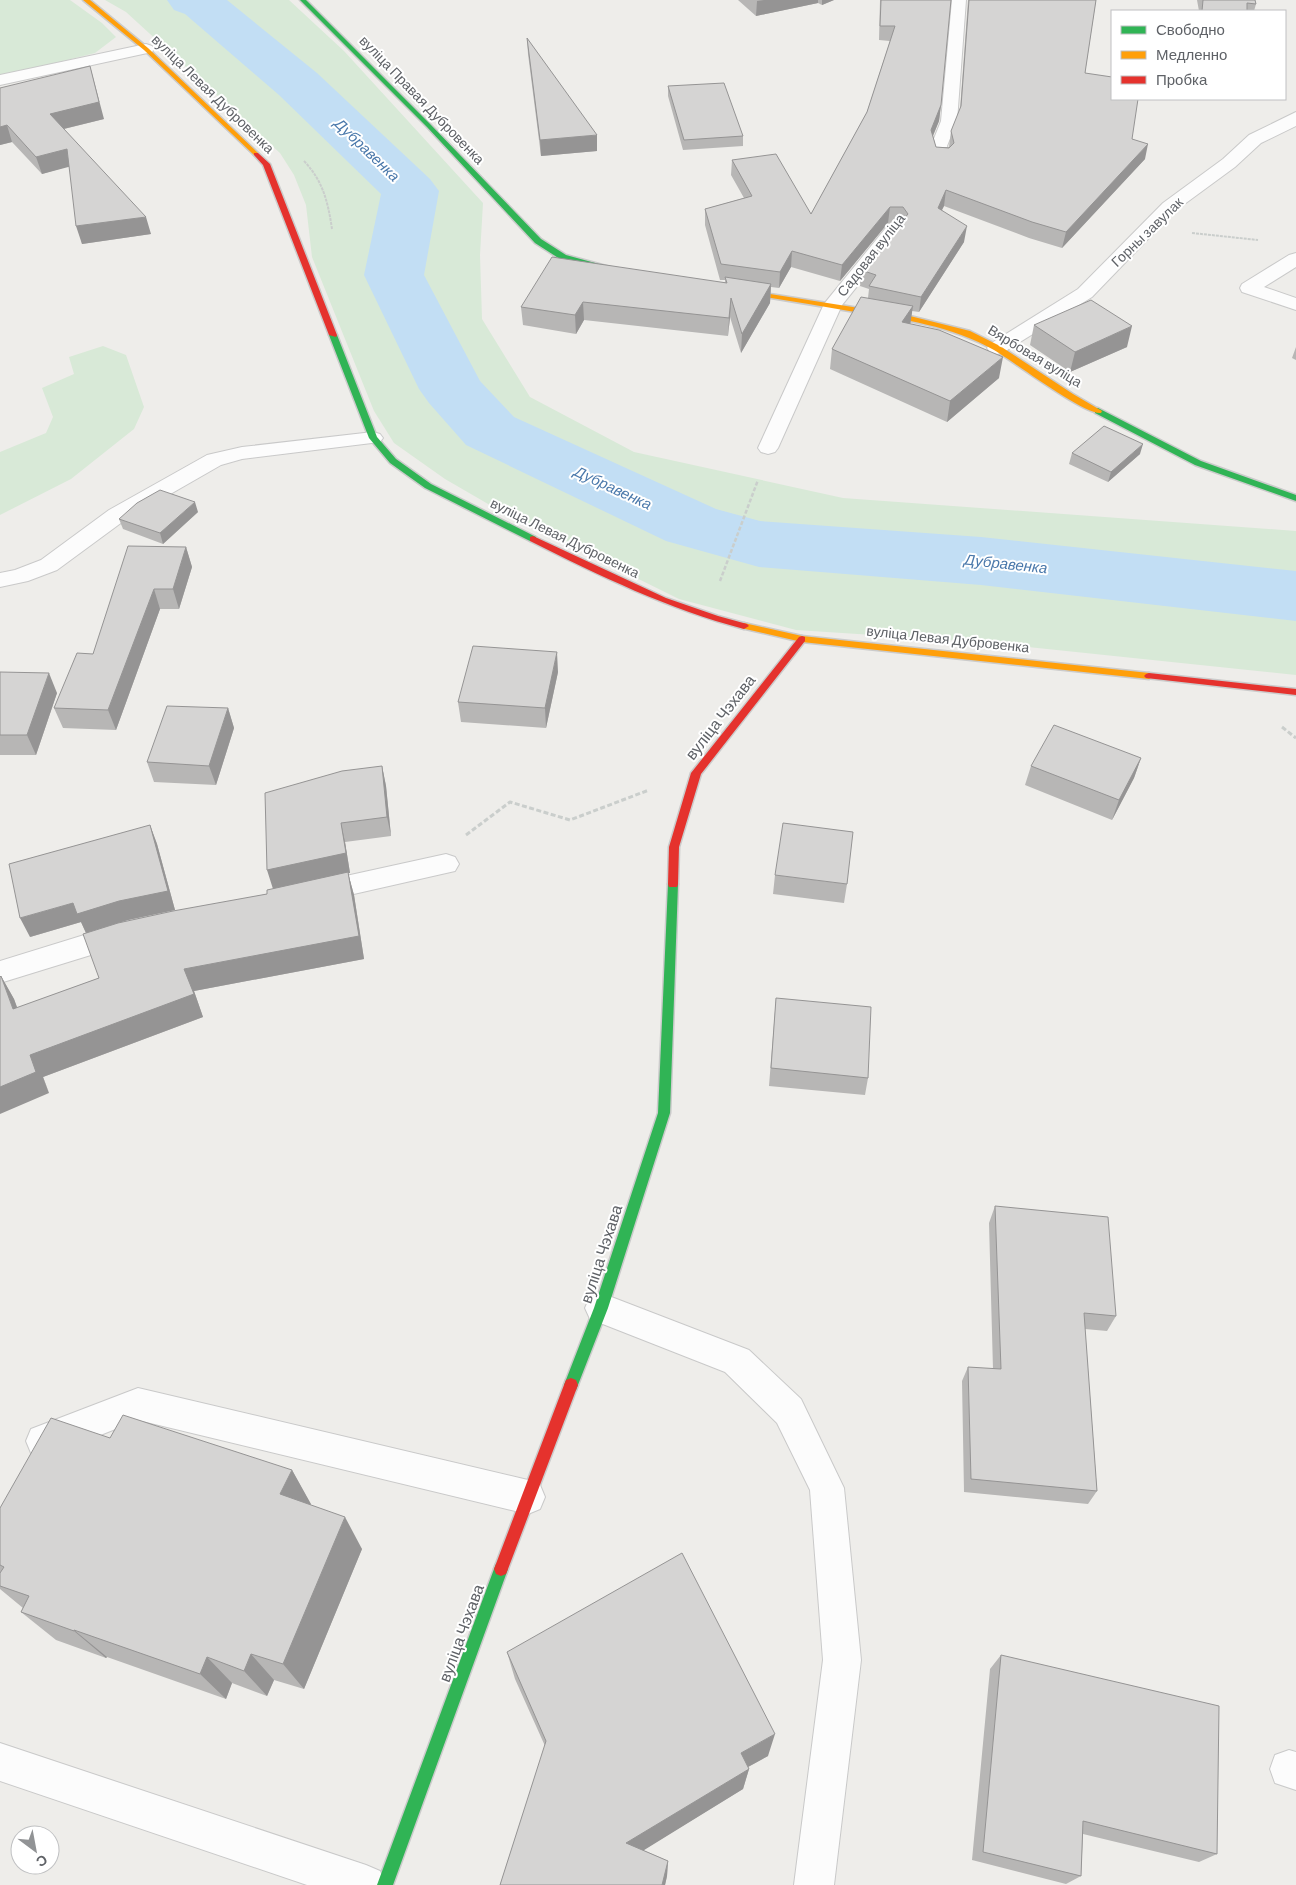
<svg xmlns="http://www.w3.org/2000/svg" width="1296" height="1885" font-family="Barlow,sans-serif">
	<rect width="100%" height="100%" fill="#eeedea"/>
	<!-- green -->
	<path fill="#d8e9d7" d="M 0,0 L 70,0 L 102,23 L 116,37 L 95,53 L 0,77 Z
		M 105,0 L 289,0 L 344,51 L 483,203 L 480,255 L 482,319 L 530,397 L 634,452 L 843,498 L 1296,531 L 1296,675 L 981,642 L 796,630 L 679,599 L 495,508 L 445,479 L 394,443 L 374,411 L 312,257 L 306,205 L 294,175 L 280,153 L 126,12 Z
		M 103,346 L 126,355 L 144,407 L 134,429 L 71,479 L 0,515 L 0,452 L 46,433 L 53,417 L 42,388 L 74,374 L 69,357 Z"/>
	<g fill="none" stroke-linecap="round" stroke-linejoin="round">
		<!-- river -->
		<path fill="#c2def4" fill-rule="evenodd" d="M 167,0 L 227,0 L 317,73 L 430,179 L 439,191 L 424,275 L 480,381 L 514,417 L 716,509 L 760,521 L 981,537 L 1296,571 L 1296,621 L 981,585 L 759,567 L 666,541 L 466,445 L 429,403 L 419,389 L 364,275 L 381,194 L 279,95 L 185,14 L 174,10 Z"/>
		<!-- lane casing -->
		<g stroke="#c9c9c9" stroke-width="2">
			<path id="lane" d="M 373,432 L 380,434 L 383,438 L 380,442 L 242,459 L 221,465 L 125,520 L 57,570 L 28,581 L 0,587 L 0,573 L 15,570 L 41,560 L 109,510 L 207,455 L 242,447 Z
				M 601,1293 L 749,1350 L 801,1399 L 844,1488 L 861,1660 L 834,1885 L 794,1885 L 823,1660 L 810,1490 L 777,1423 L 725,1372 L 590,1319 L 585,1308 L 590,1297 Z
				M 138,1388 L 528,1480 L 540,1485 L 545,1497 L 540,1509 L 528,1514 L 138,1420 L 43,1458 L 31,1453 L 26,1441 L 31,1429 Z
				M 0,1743 L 366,1865 L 380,1871 L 386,1885 L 307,1885 L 0,1781 Z
				M 1289,1750 L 1296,1752 L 1296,1790 L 1275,1783 L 1270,1769 L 1275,1755 Z"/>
		</g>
		<!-- street casing -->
		<g stroke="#c9c9c9" stroke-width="2">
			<path id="street" d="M 952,0 L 966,0 L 957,121 L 947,146 L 950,157 L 947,161 L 935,161 L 931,146 L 941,121 Z
				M 146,44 L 152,46 L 154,49 L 152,52 L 0,85 L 0,75 Z
				M 1296,112 L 1296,126 L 1261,143 L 1235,167 L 1175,211 L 1092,297 L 1004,352 L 997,354 L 990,352 L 987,348 L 990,344 L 1078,289 L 1163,203 L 1223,159 L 1249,135 Z
				M 895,223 L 901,224 L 904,228 L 842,305 L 778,448 L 775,452 L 768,454 L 761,452 L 758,448 L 824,304 L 889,224 Z
				M 1296,253 L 1296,267 L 1264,287 L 1296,298 L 1296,310 L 1242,292 L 1240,288 L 1242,284 L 1289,255 Z
				M 446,854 L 455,857 L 459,864 L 455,871 L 314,903 L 305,900 L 301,893 L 305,886 L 314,883 Z
				M 123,923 L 133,926 L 137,934 L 133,942 L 0,983 L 0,961 Z"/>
		</g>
		<!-- fast casing -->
		<g stroke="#cbcbcb" stroke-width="3">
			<path id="fast" d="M 300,0 L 306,0 L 431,125 L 541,239 L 566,255 L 617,269 L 617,273 L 560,259 L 535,243 L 427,127 Z
				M 330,333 L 337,335 L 377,437 L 396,459 L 431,484 L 536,537 L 536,541 L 530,541 L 425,488 L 390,463 L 369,438 L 329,335 Z
				M 1098,408 L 1201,461 L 1296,495 L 1296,501 L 1195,465 L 1095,413 L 1095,409 Z
				M 673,880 L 678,884 L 670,1113 L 608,1308 L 576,1390 L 571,1392 L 566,1390 L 564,1385 L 594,1308 L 658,1113 L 668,884 Z
				M 501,1562 L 506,1564 L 508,1569 L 393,1885 L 377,1885 L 494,1569 L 496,1564 Z"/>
		</g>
		<!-- slow casing -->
		<g stroke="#cbcbcb" stroke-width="3">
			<path id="slow" d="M 83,0 L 90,0 L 148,48 L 258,153 L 258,155 L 254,155 L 144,50 Z
				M 732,288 L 910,316 L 970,331 L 1000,346 L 1073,394 L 1102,411 L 1101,413 C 1084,415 1013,361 994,350 C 952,326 903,319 855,312 C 815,305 775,299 735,292 L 731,290 Z
				M 744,623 L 802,636 L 1149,673 L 1154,676 L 1149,679 L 802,642 L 741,628 L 739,626 Z"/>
		</g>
		<!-- jam casing -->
		<g stroke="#cbcbcb" stroke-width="3">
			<path id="jam" d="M 254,153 L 258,153 L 270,164 L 337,335 L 336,337 L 329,335 L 263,165 L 254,155 Z
				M 533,536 L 666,598 L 718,616 L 747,624 L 749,626 L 744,629 C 668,609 600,576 530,541 L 530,537 Z
				M 802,636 L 805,637 L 805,641 L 701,774 L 679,847 L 678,884 L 677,887 L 669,887 L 668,884 L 669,847 L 691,773 L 799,637 Z
				M 1149,673 L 1296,689 L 1296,695 L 1146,678 L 1144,676 L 1146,674 Z
				M 571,1378 L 576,1380 L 578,1385 L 508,1569 L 506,1574 L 501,1576 L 496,1574 L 494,1569 L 564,1385 L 566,1380 Z"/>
		</g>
		<!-- path-far2 -->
		<path stroke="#cacecc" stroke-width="2" stroke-dasharray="3 1" stroke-linecap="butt" d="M 304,161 C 323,181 328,202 332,229
			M 1192,233 L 1258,240"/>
		<!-- path-far1 -->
		<path stroke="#cacecc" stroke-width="2.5" stroke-dasharray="4 2" stroke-linecap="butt" d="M 720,581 L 758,480"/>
		<!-- path -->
		<path stroke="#cacecc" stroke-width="3" stroke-dasharray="5 2.5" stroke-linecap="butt" d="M 1282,727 L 1296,738
			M 466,835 L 510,802 L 570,820 L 649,790"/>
		<!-- lane -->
		<use href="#lane" fill="#fcfcfc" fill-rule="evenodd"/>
		<!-- street -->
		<use href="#street" fill="#fcfcfc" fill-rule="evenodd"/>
		<!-- fast -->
		<use href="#fast" fill="#30b455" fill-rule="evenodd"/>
		<!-- slow -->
		<use href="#slow" fill="#ff9f0a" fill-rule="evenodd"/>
		<!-- jam -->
		<use href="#jam" fill="#e5322d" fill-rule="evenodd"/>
	</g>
	<!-- wall -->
	<path fill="#b7b6b5" d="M 738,0 L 834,0 L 822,5 L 818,3 L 756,16 Z
		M 880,0 L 951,0 L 941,105 L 939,121 L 933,136 L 936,147 L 949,147 L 951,131 L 960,110 L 968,0 L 1096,0 L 1085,73 L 1132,139 L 1145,159 L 1062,248 L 1029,238 L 944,206 L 942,210 L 964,242 L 919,312 L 912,311 L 910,324 L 999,378 L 947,422 L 830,369 L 832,349 L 868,298 L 869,289 L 860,286 L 861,270 L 901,222 L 888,223 L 840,281 L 791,267 L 779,288 L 771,287 L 770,303 L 741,353 L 730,317 L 728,336 L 584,320 L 576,334 L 523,325 L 521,307 L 725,282 L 725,280 L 720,280 L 705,225 L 705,209 L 744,198 L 731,175 L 732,160 L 811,214 L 867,112 L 890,41 L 879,40 Z
		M 1197,0 L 1255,0 L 1256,4 L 1254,11 L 1199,11 Z
		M 527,38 L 597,151 L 541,156 L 528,54 Z
		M 668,86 L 743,136 L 743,146 L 683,150 L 668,96 Z
		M 0,88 L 104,119 L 64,129 L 151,234 L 82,244 L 69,166 L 42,174 L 12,142 L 0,145 Z
		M 1034,325 L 1127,347 L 1070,372 L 1030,345 Z
		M 1296,347 L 1296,360 L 1292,358 Z
		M 1072,453 L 1140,454 L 1108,482 L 1069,464 Z
		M 198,512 L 163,544 L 123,529 L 119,519 Z
		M 186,547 L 192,567 L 179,609 L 160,609 L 116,730 L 63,728 L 54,708 L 93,654 Z
		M 0,672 L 57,693 L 36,755 L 0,755 Z
		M 558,672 L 546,728 L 461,722 L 458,702 Z
		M 228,708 L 234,728 L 216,785 L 154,782 L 147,762 Z
		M 1141,758 L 1134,778 L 1112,820 L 1025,785 L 1031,766 Z
		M 382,766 L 386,786 L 391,836 L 345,842 L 350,873 L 348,873 L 354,895 L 364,959 L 194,991 L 203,1017 L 43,1077 L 49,1093 L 1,976 L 14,999 L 17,1008 L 99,978 L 86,933 L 81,922 L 30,937 L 150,825 L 157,844 L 175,910 L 128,920 L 119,923 L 267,894 L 273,889 Z
		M 775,875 L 847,884 L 844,903 L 773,894 Z
		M 776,998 L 868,1078 L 865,1095 L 769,1086 Z
		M 995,1206 L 1116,1316 L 1107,1331 L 1085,1329 L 1097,1491 L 1088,1504 L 964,1492 L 962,1381 L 968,1367 L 993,1369 L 989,1223 Z
		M 110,1438 L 292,1470 L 311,1505 L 362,1549 L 304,1689 L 274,1680 L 267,1696 L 232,1683 L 226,1699 L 107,1657 L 106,1658 L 56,1640 L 21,1612 L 23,1608 L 0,1589 L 0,1508 Z
		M 507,1652 L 768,1756 L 748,1767 L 749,1769 L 743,1789 L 643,1850 L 668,1861 L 667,1876 L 665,1885 L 500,1885 L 545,1746 L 515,1679 Z
		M 1001,1655 L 1217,1854 L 1199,1862 L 1083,1834 L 1081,1876 L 1066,1884 L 972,1860 L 990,1669 Z"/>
	<!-- shaded-wall -->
	<path fill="#959494" d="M 764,0 L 818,0 L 818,3 L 756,16 L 757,1 Z
		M 822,0 L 834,0 L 822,5 Z
		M 90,66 L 104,119 L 55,131 L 50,114 Z
		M 941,105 L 939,121 L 929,145 L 931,130 Z
		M 7,125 L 12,142 L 0,145 L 0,127 Z
		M 597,135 L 597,151 L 541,156 L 540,140 Z
		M 1148,144 L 1145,159 L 1062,248 L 1066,232 Z
		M 67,149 L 72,166 L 42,174 L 36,157 Z
		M 946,190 L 944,206 L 935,223 L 938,208 Z
		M 890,207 L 888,223 L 840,281 L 842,265 Z
		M 146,217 L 151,234 L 82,244 L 76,226 Z
		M 967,226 L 964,242 L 919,312 L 921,297 Z
		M 792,251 L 791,267 L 779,288 L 780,272 Z
		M 771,284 L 770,303 L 741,353 L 742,334 Z
		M 731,298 L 730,317 L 728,336 L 729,318 Z
		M 583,302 L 584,320 L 576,334 L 575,315 Z
		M 913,306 L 910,326 L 902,322 Z
		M 1132,326 L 1127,347 L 1070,372 L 1075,352 Z
		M 1003,357 L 999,378 L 947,422 L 950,401 Z
		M 1143,444 L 1140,454 L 1108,482 L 1111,472 Z
		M 195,502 L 198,512 L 163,544 L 160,533 Z
		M 186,547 L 192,567 L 179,609 L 173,589 Z
		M 154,589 L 160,609 L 116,730 L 108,710 Z
		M 557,652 L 558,672 L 546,728 L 545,708 Z
		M 49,673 L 57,693 L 36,755 L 27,735 Z
		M 228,708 L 234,728 L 216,785 L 209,766 Z
		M 1141,758 L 1134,778 L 1112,820 L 1119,800 Z
		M 382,766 L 386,786 L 391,836 L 387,817 Z
		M 341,823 L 345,842 L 350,873 L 348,873 L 354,895 L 364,959 L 194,991 L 203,1017 L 43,1077 L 49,1093 L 0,1114 L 0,1087 L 30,1055 L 184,969 L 273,889 L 267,870 Z
		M 150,825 L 157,844 L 175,910 L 128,920 L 86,933 L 81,922 L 30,937 L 20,918 L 73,903 L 119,901 Z
		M 1,976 L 14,999 L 26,1031 L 13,1009 Z
		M 292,1470 L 311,1504 L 300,1527 L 280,1494 Z
		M 345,1517 L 362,1549 L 304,1689 L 283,1664 Z
		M 74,1630 L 107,1657 L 106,1658 L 74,1631 Z
		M 251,1654 L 274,1680 L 267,1696 L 244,1671 Z
		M 207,1657 L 232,1683 L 226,1699 L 200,1674 Z
		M 775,1734 L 768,1756 L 735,1774 L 741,1753 Z
		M 749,1769 L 743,1789 L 628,1860 L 626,1843 Z
		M 668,1861 L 667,1876 L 665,1885 L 662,1885 Z"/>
	<!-- building -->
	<path fill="#d5d4d3" stroke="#959494" d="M 881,0 L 951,0 L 941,105 L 931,130 L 936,147 L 949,148 L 954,143 L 951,131 L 961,106 L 969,0 L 1096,0 L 1085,73 L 1112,77 L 1112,99 L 1138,99 L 1132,139 L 1148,144 L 1066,232 L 1032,222 L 946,190 L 938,208 L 967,226 L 921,297 L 869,286 L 876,275 L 861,270 L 908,214 L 903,207 L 890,207 L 842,265 L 792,251 L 780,272 L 721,264 L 705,209 L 752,196 L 732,160 L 776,154 L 811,214 L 867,112 L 895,26 L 880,26 Z
		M 1203,0 L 1255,0 L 1256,4 L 1247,3 L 1247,11 L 1202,11 Z
		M 527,38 L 597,135 L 540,140 Z
		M 90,66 L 99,102 L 50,114 L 146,217 L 76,226 L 67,149 L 36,157 L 7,125 L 0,127 L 0,88 Z
		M 724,83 L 743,136 L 684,140 L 668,86 Z
		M 552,257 L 727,283 L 725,277 L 771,284 L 742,334 L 731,298 L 729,318 L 583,302 L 575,315 L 521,307 Z
		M 861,297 L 913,306 L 902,322 L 939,330 L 1003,357 L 950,401 L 832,349 Z
		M 1091,300 L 1132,326 L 1075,352 L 1034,325 Z
		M 1104,426 L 1143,444 L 1111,472 L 1072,453 Z
		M 160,490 L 195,502 L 160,533 L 119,519 L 137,503 Z
		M 128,546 L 186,547 L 173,589 L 154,589 L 108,710 L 54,708 L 77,653 L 93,654 Z
		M 473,646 L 557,652 L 545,708 L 458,702 Z
		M 0,672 L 49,673 L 27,735 L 0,735 Z
		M 167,706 L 228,708 L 209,766 L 147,762 Z
		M 1054,725 L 1141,758 L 1119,800 L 1031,766 Z
		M 382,766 L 387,817 L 341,823 L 346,853 L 267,870 L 265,793 L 342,771 Z
		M 783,823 L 853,832 L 847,884 L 775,875 Z
		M 150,825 L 168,891 L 119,901 L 77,914 L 73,903 L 20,918 L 9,864 Z
		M 348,872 L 359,936 L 184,969 L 194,994 L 30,1055 L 36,1072 L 0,1087 L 0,977 L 1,976 L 13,1009 L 99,978 L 83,934 L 118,923 L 173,911 L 267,894 L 267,890 Z
		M 776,998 L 871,1007 L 868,1078 L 771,1068 Z
		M 995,1206 L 1108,1217 L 1116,1316 L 1084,1313 L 1097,1491 L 971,1479 L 968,1367 L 1001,1369 Z
		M 123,1415 L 292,1470 L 280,1494 L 345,1517 L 283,1664 L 251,1654 L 244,1671 L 207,1657 L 200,1674 L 74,1630 L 74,1631 L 21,1612 L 29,1596 L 0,1586 L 0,1573 L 4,1567 L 0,1565 L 0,1508 L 51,1418 L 110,1438 Z
		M 682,1553 L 775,1734 L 741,1753 L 749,1769 L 626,1843 L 668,1861 L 662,1885 L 500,1885 L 546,1741 L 507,1652 Z
		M 1001,1655 L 1219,1706 L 1217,1854 L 1083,1821 L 1081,1876 L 983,1852 Z"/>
	<g text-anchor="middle" stroke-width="4" stroke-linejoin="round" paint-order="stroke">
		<!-- far-street labels -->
		<g font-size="14" fill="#5f6267" stroke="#fff">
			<text transform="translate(213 94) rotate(44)" y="5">вуліца Левая Дубровенка</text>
			<text transform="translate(422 100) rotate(46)" y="5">вуліца Правая Дубровенка</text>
			<text transform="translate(1147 232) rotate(-44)" y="5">Горны завулак</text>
			<text transform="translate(871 255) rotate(-52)" y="5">Садовая вуліца</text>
			<text transform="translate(1035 356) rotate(31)" y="5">Вярбовая вуліца</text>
			<text transform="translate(565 538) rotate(26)" y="5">вуліца Левая Дубровенка</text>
			<text transform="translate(948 639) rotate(6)" y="5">вуліца Левая Дубровенка</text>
		</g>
		<!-- far-water labels -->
		<g font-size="15" font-style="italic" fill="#4b79ab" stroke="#fff">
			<text transform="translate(367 150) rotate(44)" y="5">Дубравенка</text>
			<text transform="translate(613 488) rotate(25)" y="5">Дубравенка</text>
			<text transform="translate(1006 564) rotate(6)" y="5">Дубравенка</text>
		</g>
		<!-- street labels -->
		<g font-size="16" fill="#5f6267" stroke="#fff">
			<text transform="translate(720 717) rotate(-52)" y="6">вуліца Чэхава</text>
			<text transform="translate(601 1254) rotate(-72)" y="6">вуліца Чэхава</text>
			<text transform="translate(461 1633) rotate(-70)" y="6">вуліца Чэхава</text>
		</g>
	</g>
	<!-- legend -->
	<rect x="1111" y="10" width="175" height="90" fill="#ffffff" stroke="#bfc0c2"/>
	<rect x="1121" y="26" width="25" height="8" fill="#30b455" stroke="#bfc0c2"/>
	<text x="1156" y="35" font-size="15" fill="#5f6267">Свободно</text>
	<rect x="1121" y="51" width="25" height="8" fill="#ff9f0a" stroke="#bfc0c2"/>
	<text x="1156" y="60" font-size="15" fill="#5f6267">Медленно</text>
	<rect x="1121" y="76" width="25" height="8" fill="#e5322d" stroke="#bfc0c2"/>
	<text x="1156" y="85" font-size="15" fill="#5f6267">Пробка</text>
	<!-- north arrow -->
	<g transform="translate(35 1850) rotate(148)"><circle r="24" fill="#ffffff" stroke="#bfc0c2"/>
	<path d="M0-4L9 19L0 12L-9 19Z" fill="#919395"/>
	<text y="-8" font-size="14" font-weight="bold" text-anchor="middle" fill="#5f6267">С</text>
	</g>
</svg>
